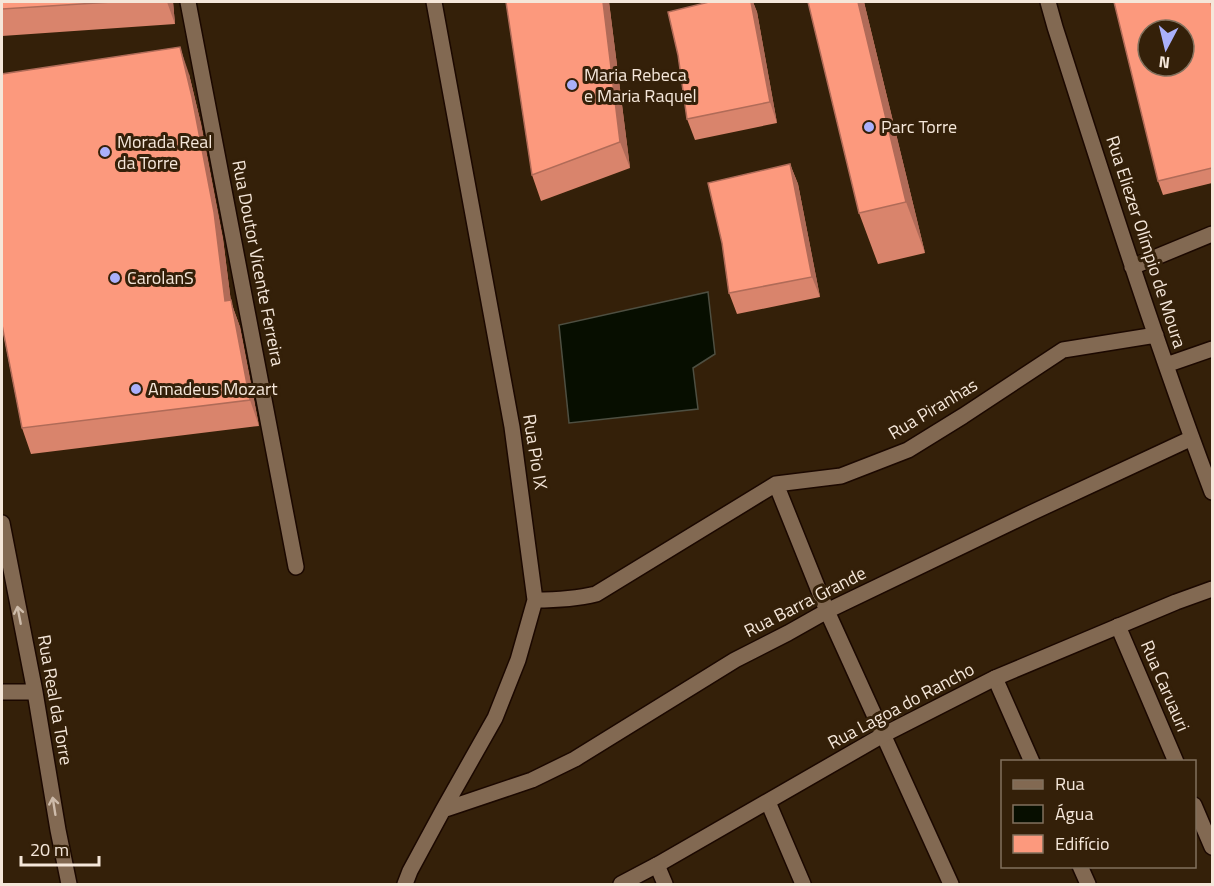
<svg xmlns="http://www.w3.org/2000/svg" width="1214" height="886" font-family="'Titillium Web',sans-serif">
	<rect width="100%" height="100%" fill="#342009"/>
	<!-- water -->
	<path fill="#070e00" stroke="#4e4f41" stroke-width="1.5" d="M 708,292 L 715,354 L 693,368 L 698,409 L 569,423 L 559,325 Z"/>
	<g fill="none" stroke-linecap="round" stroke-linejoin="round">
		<!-- minor casing -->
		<g stroke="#1b0800" stroke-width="18">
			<path id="minor" d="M 188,2 L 296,567
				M 1048,2 L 1055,27 C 1105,183 1154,339 1212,492
				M 1132,267 L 1212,234
				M 1166,365 L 1212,349
				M 776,484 L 827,611 L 951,884
				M 2,523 L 35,692 L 58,830 L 69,884
				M 535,600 C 556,600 576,599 596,594 L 776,484 L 841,476 L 908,450 L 963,416 L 1063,350 L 1156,335
				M 1118,626 L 1176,762
				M 995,678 L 1032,762
				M 2,692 L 35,692
				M 768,802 L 803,884
				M 1194,805 L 1212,847
				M 443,810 L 532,780 L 575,759 L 735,660 L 788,633 L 827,611 L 1031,513 L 1192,438
				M 657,865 L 665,884
				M 1080,866 L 1088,884
				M 405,884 L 410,871 L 443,810 L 495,718 L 518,660 L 535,600 L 512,427 L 434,2"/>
		</g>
		<!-- tertiary casing -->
		<g stroke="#1b0800" stroke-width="18">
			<path id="tertiary" d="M 621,884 L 657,865 L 883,735 L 995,678 L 1176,602 L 1212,589"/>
		</g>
		<!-- minor -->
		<use href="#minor" stroke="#826952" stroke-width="15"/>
		<!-- tertiary -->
		<use href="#tertiary" stroke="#826952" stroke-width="15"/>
	</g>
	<!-- wall -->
	<path fill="#d9846c" d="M 2,2 L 173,2 L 175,24 L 2,36 Z
		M 506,2 L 609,2 L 630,168 L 541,201 L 532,175 Z
		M 709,2 L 753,2 L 757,12 L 777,123 L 695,140 L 687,119 L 678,55 Z
		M 864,2 L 925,253 L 878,264 L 859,213 Z
		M 1212,2 L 1212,183 L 1163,195 L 1158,181 Z
		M 2,74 L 189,74 L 201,124 L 223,239 L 231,302 L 240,327 L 259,426 L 31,454 L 22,428 L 3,332 L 2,332 Z
		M 790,164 L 798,184 L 820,297 L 737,314 L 729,293 Z"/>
	<!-- shaded-wall -->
	<path fill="#b06b58" d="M 167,2 L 173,2 L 175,24 Z
		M 603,2 L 609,2 L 630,168 L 620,142 Z
		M 751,2 L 753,2 L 757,12 L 777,123 L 770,102 Z
		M 858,2 L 864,2 L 925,253 L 906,202 Z
		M 180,47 L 189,74 L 201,124 L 223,239 L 231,302 L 240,327 L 259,426 L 250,400 L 225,301 Z
		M 790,164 L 798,184 L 820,297 L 812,277 Z"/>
	<!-- building -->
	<path fill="#fc997d" stroke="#b06b58" stroke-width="1.5" fill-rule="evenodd" d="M 2,2 L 112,2 L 2,9 Z
		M 506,2 L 603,2 L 620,142 L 532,175 Z
		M 709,2 L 751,2 L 770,102 L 687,119 L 678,55 L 668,12 Z
		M 808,2 L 858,2 L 906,202 L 859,213 Z
		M 1114,2 L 1211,2 L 1212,9 L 1212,168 L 1158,181 ZM 1148,30 L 1184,30 L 1184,66 L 1148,66 Z
		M 180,47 L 192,97 L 214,212 L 225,301 L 231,300 L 250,400 L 22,428 L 2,325 L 2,74 Z
		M 790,164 L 812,277 L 729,293 L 722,243 L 708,183 Z"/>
	<!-- one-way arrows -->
	<defs><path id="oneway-shaft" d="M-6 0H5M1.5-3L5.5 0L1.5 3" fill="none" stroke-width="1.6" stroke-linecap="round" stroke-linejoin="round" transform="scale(1.5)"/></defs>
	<g stroke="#cdbbaa">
		<use href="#oneway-shaft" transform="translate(19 615) rotate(-101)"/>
		<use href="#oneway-shaft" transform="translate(54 806) rotate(-99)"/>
	</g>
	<!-- markers -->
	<g fill="#aab0fb" stroke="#342009" stroke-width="2">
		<circle cx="572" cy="85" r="6"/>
		<circle cx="869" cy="127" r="6"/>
		<circle cx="105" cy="152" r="6"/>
		<circle cx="115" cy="278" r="6"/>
		<circle cx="136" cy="389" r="6"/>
	</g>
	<g text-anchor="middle" stroke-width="6" stroke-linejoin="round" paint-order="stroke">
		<!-- poi labels -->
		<g font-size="18" fill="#f5e7da" stroke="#342009" text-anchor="start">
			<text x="584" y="81">Maria Rebeca<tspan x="584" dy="21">e Maria Raquel</tspan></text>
			<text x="881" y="133">Parc Torre</text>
			<text x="117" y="148">Morada Real<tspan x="117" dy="21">da Torre</tspan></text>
			<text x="127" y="284">CarolanS</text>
			<text x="148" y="395">Amadeus Mozart</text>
		</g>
		<!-- street labels -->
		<g font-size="18" fill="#f5e7da" stroke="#342009">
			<text transform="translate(1146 242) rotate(72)" y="6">Rua Eliezer Olímpio de Moura</text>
			<text transform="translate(258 263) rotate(79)" y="6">Rua Doutor Vicente Ferreira</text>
			<text transform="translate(933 409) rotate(-31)" y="6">Rua Piranhas</text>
			<text transform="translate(535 452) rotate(81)" y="6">Rua Pio IX</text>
			<text transform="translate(805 602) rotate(-27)" y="6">Rua Barra Grande</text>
			<text transform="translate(1165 686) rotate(67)" y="6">Rua Caruauri</text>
			<text transform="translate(55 700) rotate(80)" y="6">Rua Real da Torre</text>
			<text transform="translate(901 706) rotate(-28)" y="6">Rua Lagoa do Rancho</text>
		</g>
	</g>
	<!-- border -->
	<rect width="1214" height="886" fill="none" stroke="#f5e7da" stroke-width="6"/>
	<!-- legend -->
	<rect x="1001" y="760" width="195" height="108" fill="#342009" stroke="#81705d" stroke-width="1.5"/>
	<rect x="1013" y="780" width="30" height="9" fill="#826952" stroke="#81705d" stroke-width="1.5"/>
	<text x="1055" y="790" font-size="18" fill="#f5e7da">Rua</text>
	<rect x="1013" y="805" width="30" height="18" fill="#070e00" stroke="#81705d" stroke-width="1.5"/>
	<text x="1055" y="820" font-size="18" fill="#f5e7da">Água</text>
	<rect x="1013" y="835" width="30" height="18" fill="#fc997d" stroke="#81705d" stroke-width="1.5"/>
	<text x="1055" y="850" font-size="18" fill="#f5e7da">Edifício</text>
	<!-- north arrow -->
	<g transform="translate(1166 48) rotate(187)"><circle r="28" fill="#342009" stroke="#81705d" stroke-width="1.5"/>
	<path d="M0-4.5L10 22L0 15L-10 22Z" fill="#aab0fb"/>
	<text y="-9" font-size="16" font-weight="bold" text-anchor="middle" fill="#f5e7da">N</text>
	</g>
	<!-- scale -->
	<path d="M21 856v9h78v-9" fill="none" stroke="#f5e7da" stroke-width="3"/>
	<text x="30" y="856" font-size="18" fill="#f5e7da" stroke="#342009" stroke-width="4.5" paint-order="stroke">20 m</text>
</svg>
